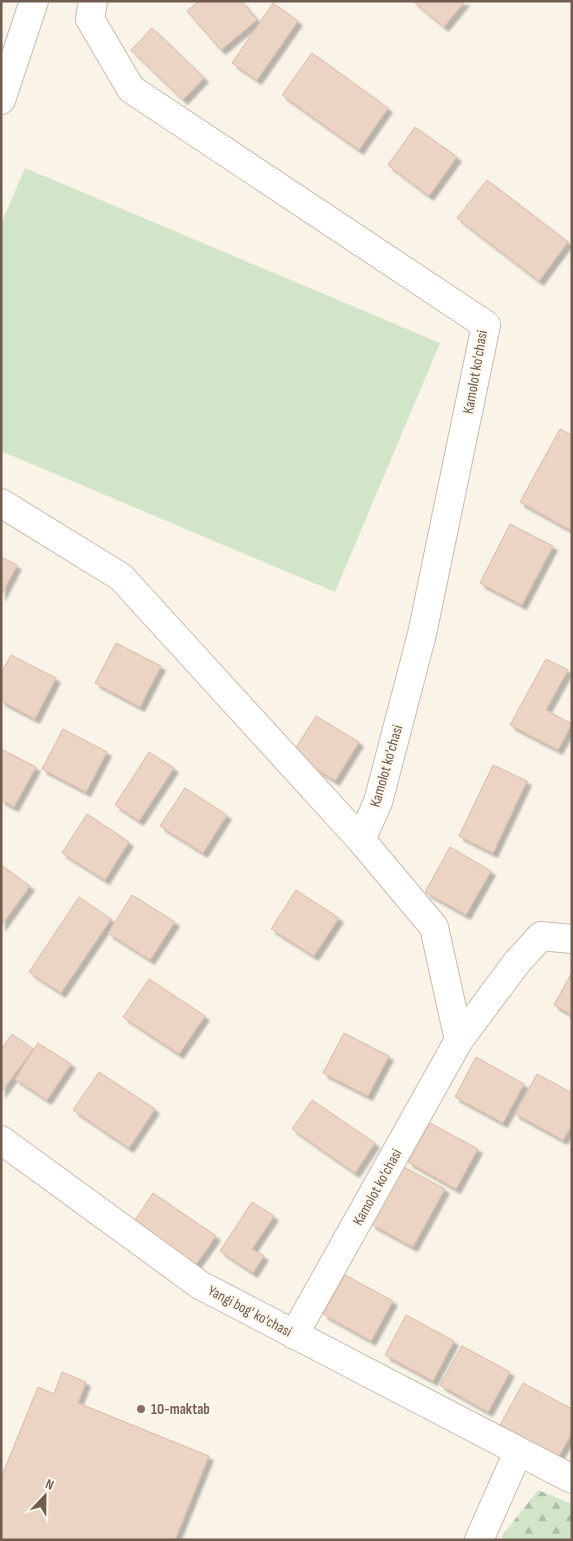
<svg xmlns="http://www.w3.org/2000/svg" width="573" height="1541" font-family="'Sofia Sans Condensed',sans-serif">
	<defs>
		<pattern id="forest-firs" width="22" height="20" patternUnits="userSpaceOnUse" patternTransform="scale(1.25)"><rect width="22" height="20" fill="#d3e5c8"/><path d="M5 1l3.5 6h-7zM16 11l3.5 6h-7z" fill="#b0bda5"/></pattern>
		<filter id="shadow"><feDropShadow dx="4.5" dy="4.5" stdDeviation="1" flood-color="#0004"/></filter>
	</defs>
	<rect width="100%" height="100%" fill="#f9f3e8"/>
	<!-- forest -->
	<path fill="url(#forest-firs)" d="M 538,1490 L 572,1504 L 572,1540 L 505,1540 L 501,1537 Z"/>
	<!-- pitch -->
	<path fill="#d3e5c8" d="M 25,168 L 440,343 L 335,592 L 1,451 L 1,224 Z"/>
	<!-- building -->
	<path fill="#ebd4c3" stroke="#dcbba5" filter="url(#shadow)" d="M 199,1 L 241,1 L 257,20 L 221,50 L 187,11 Z
		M 413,1 L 465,1 L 444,27 Z
		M 273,3 L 298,21 L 257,80 L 232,63 Z
		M 152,28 L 204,78 L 183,100 L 131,50 Z
		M 312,53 L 388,108 L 359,150 L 282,95 Z
		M 415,127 L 457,157 L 429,196 L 388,165 Z
		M 487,180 L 568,242 L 539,281 L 457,218 Z
		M 560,429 L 572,435 L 572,531 L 520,502 Z
		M 510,524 L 553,546 L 522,605 L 480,583 Z
		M 1,557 L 17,565 L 1,596 Z
		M 116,643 L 161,666 L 140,707 L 95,683 Z
		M 11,655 L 56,678 L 35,719 L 1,701 L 1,673 Z
		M 546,659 L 568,670 L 546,710 L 572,724 L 558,750 L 510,725 Z
		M 316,716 L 359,742 L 335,781 L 292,754 Z
		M 63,729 L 107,752 L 86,792 L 42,769 Z
		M 1,749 L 36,767 L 14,807 L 1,800 Z
		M 149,752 L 174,768 L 139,821 L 115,805 Z
		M 493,765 L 527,781 L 493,853 L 459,836 Z
		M 185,788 L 227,815 L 203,853 L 160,826 Z
		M 87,814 L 129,842 L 105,880 L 62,853 Z
		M 450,847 L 491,871 L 466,915 L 425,892 Z
		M 1,865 L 30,886 L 1,926 Z
		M 296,890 L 339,918 L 314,956 L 271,929 Z
		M 132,895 L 175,922 L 150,960 L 108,933 Z
		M 79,897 L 111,919 L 61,993 L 29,972 Z
		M 572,972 L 572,1015 L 554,1005 Z
		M 149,979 L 205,1016 L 179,1054 L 123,1017 Z
		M 344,1033 L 389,1056 L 368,1096 L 323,1073 Z
		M 12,1034 L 33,1049 L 1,1093 L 1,1049 Z
		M 38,1043 L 71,1064 L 47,1100 L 15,1079 Z
		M 476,1057 L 524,1084 L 503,1123 L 455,1097 Z
		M 99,1072 L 155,1109 L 129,1148 L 73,1110 Z
		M 537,1074 L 572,1093 L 572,1125 L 563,1140 L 515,1114 Z
		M 312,1100 L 375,1143 L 355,1173 L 292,1129 Z
		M 430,1123 L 478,1149 L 456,1189 L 408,1162 Z
		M 402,1166 L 445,1189 L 413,1247 L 371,1224 Z
		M 153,1193 L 216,1236 L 195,1266 L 133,1223 Z
		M 252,1202 L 274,1216 L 252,1249 L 264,1256 L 253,1273 L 220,1251 Z
		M 345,1275 L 393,1301 L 371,1341 L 323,1314 Z
		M 406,1315 L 454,1341 L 433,1381 L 385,1355 Z
		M 462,1346 L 510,1372 L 488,1412 L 440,1385 Z
		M 62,1372 L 86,1382 L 78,1403 L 209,1456 L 175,1540 L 1,1540 L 1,1478 L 38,1387 L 54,1394 Z
		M 523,1383 L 572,1409 L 572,1433 L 559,1456 L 500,1425 Z"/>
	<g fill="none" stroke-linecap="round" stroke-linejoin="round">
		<!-- street casing -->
		<g stroke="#cabbaf" stroke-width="30">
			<path id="street" d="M 93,1 L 90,19 L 131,89 L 486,325 L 422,634 L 378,802 L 361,840
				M 1,100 L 34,1
				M 1,503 L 121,577 L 361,840 L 434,927 L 459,1040
				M 1,1140 L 200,1285 L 572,1479
				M 294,1335 L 459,1040 L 518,961 L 541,936 L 572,939
				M 479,1540 L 518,1452"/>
		</g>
		<!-- street -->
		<use href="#street" stroke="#fff" stroke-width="28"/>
	</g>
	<!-- markers -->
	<circle fill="#8d6e63" stroke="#fdf7ee" stroke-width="2" cx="141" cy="1409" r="5"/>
	<g text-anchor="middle" stroke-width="5" stroke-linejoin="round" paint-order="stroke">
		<!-- street labels -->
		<g font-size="15" fill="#705b4f" stroke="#fdf7ee">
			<text transform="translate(475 372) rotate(-80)" y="5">Kamolot ko'chasi</text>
			<text transform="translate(386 766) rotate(-74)" y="5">Kamolot ko'chasi</text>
			<text transform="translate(377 1187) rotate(-61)" y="5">Kamolot ko'chasi</text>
			<text transform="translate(250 1311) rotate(28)" y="5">Yangi bog' ko'chasi</text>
		</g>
		<!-- education labels -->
		<g font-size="15" font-weight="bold" fill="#785e54" stroke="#fdf7ee" text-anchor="start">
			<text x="151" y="1414">10-maktab</text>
		</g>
	</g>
	<!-- border -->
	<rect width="573" height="1541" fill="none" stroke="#705b4f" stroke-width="5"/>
	<!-- north arrow -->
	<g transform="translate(45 1496) rotate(22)" stroke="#fdf7ee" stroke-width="4" paint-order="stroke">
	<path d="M0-4L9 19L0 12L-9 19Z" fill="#705b4f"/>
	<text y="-8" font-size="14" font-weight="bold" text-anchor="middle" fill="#705b4f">N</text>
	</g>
</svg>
